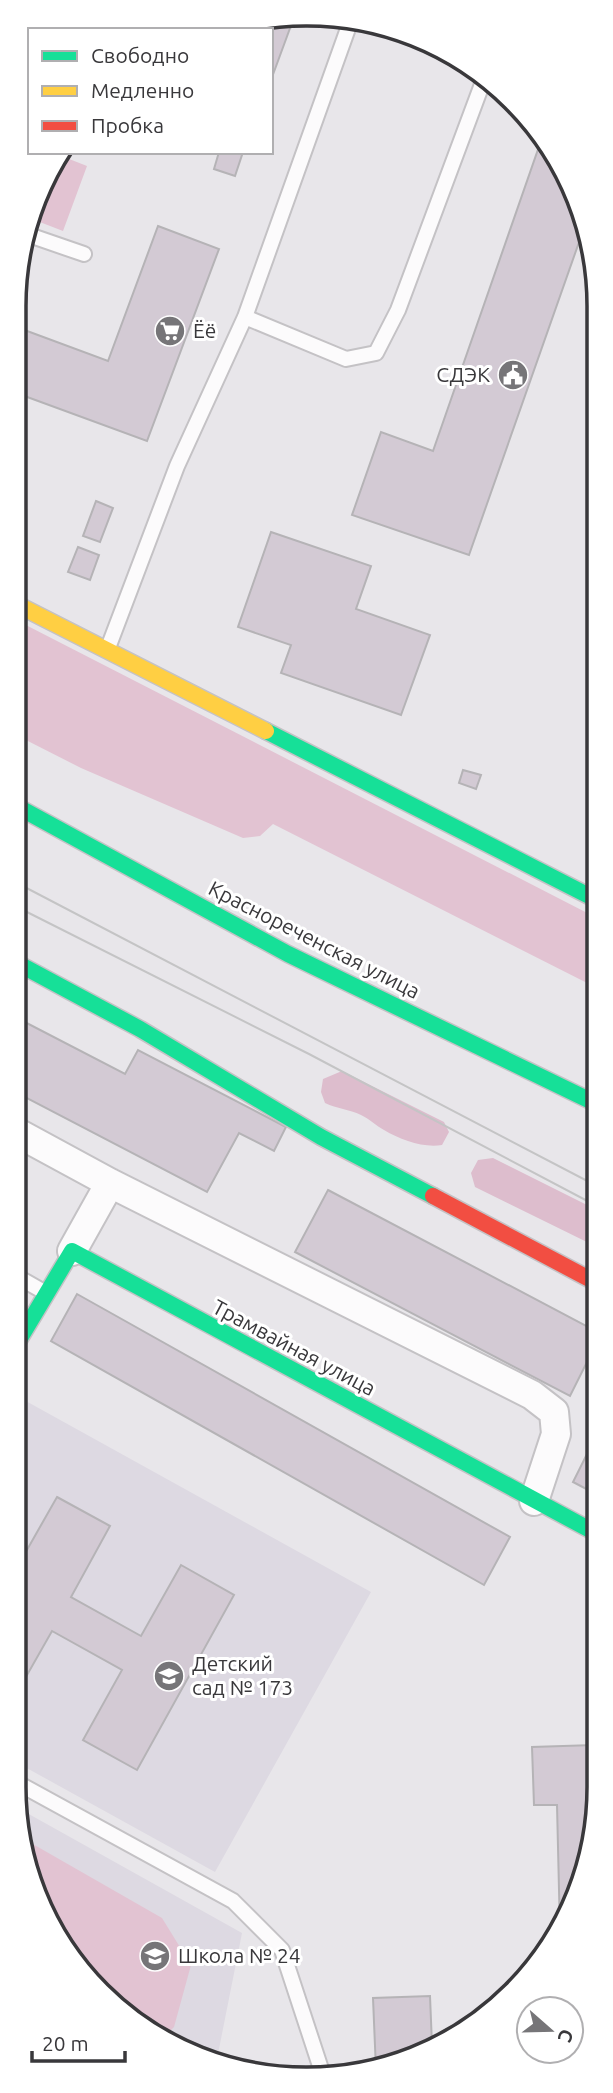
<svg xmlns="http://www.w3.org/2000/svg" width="613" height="2093" font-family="Ubuntu,sans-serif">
	<rect width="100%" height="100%" fill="#e8e6ea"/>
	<!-- built -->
	<path fill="#ddd9e2" d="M 15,1395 L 371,1592 L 215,1872 L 14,1761 Z
		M 18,1808 L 242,1933 L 217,2059 L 177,2049 L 87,1980 L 36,1898 Z"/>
	<!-- green -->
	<path fill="#e2c3d2" d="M 59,155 L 87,166 L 63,231 L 32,219 Z
		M 18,621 L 595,917 L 595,987 L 273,824 L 260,836 L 243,838 L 81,768 L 18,736 Z
		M 24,1839 L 162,1918 L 191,1965 L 174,2027 L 163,2038 L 87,1980 L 36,1898 Z"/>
	<!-- forest -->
	<path fill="#ddbdcd" d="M 342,1071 L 444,1122 L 449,1132 L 442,1145 C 423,1148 401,1140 384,1130 C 376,1126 370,1119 361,1115 C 349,1109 337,1109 325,1103 L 321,1092 L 323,1079 Z
		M 493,1158 L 595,1209 L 595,1246 L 475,1187 L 471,1173 L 478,1160 Z"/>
	<!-- building -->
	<path fill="#d3cad4" stroke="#b5b3b6" stroke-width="2" d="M 249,20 L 293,20 L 271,80 L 271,30 L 225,30 Z
		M 542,138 L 569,177 L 584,228 L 469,555 L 352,515 L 381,432 L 433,451 Z
		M 219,152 L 243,152 L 235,176 L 214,169 Z
		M 158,226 L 219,249 L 147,441 L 19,394 L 19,328 L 108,361 Z
		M 96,501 L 113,508 L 100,542 L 83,536 Z
		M 271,532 L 371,566 L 356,609 L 430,635 L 401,715 L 281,673 L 291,645 L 238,627 Z
		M 78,547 L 99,555 L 90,580 L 68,572 Z
		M 463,770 L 481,775 L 476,789 L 459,783 Z
		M 589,793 L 596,793 L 595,811 L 590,811 Z
		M 17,1018 L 125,1074 L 138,1050 L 286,1127 L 274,1151 L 239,1133 L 207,1192 L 17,1093 Z
		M 328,1190 L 594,1330 L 594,1348 L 570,1396 L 295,1252 Z
		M 77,1294 L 510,1537 L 484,1585 L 51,1341 Z
		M 594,1440 L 594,1493 L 573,1482 Z
		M 57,1497 L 110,1526 L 71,1597 L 141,1636 L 181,1565 L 234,1595 L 137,1770 L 83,1740 L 122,1670 L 52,1631 L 14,1698 L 15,1571 Z
		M 594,1745 L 593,1843 L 560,1932 L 557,1805 L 534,1805 L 532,1747 Z
		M 430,1996 L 432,2045 L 383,2069 L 376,2070 L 373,1998 Z"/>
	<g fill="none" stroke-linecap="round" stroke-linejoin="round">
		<!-- lane casing -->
		<g stroke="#c4c2c5" stroke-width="18">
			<path id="lane" d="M 26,234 L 84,254
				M 245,317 L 346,359 L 376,353 L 398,310 L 484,79
				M 108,648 L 177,466 L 245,317 L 351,20
				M 16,1276 L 46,1293
				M 14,1781 L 233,1901 L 282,1950 L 323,2075"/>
		</g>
		<!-- street casing -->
		<g stroke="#c4c2c5" stroke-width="32">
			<path id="street" d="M 16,1132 L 110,1183 L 532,1395 L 554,1412 L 556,1434 L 534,1501
				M 72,1251 L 110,1183"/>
		</g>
		<!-- fast casing -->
		<g stroke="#c4c2c5" stroke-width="19">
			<path id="fast" d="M 266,731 L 595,899
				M 18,807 L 288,954 L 595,1103
				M 17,963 L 140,1029 L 321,1137 L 433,1196
				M 16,1345 L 72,1251 L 594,1532"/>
		</g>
		<!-- slow casing -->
		<g stroke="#c4c2c5" stroke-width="19">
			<path id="slow" d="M 18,605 L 266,731"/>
		</g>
		<!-- jam casing -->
		<g stroke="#c4c2c5" stroke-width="19">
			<path id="jam" d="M 433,1196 L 595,1282"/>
		</g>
		<!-- lane -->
		<use href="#lane" stroke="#fcfbfc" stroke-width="14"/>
		<!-- street -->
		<use href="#street" stroke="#fcfbfc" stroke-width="28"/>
		<!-- fast -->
		<use href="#fast" stroke="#16e098" stroke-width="16"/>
		<!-- slow -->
		<use href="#slow" stroke="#ffcf43" stroke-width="16"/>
		<!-- jam -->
		<use href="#jam" stroke="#f24e42" stroke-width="16"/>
		<!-- tram -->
		<path stroke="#c4c4c5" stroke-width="2" d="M 17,883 L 595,1185
			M 17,907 L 309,1054 L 595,1205"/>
	</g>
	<!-- icons -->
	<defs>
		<g id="supermarket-disc" transform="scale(1.575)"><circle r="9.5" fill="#767578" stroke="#fff"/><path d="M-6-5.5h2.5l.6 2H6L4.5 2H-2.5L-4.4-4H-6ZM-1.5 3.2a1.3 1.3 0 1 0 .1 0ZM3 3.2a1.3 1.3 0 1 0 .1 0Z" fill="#fff"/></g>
		<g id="civic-disc" transform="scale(1.575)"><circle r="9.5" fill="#767578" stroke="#fff"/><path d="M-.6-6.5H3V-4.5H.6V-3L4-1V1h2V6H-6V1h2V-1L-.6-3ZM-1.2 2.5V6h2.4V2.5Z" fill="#fff"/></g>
		<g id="school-disc" transform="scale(1.575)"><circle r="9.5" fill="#767578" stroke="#fff"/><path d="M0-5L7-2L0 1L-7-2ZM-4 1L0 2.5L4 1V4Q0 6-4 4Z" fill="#fff"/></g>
	</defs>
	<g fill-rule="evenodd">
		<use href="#supermarket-disc" x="170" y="331"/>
		<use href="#civic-disc" x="513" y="375"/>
		<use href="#school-disc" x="169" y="1676"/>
		<use href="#school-disc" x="155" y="1956"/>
	</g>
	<g text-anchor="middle" stroke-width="6" stroke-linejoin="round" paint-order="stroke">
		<!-- poi labels -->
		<g font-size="21" fill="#39383b" stroke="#fff" text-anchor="start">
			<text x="193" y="338">Ёё</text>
			<text x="490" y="382" text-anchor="end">СДЭК</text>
			<text x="192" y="1671">Детский<tspan x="192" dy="24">сад № 173</tspan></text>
			<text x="178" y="1963">Школа № 24</text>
		</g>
		<!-- street labels -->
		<g font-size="21" fill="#39383b" stroke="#fff">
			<text transform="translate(314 940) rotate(27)" y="7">Краснореченская улица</text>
			<text transform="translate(294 1348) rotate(28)" y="7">Трамвайная улица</text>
		</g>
	</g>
	<!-- crop -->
	<path d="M0 0H613V2093H0ZM306 26H307A280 280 0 0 1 587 306V1787A280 280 0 0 1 307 2067H306A280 280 0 0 1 26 1787V306A280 280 0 0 1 306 26Z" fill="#fff" fill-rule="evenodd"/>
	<path fill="none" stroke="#39383b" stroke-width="3.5" d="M306 26H307A280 280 0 0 1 587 306V1787A280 280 0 0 1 307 2067H306A280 280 0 0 1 26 1787V306A280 280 0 0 1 306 26Z"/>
	<!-- legend -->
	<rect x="28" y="28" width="245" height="126" fill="#ffffff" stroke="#b0afb1" stroke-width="2"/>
	<rect x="42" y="51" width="35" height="10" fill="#16e098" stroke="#b0afb1" stroke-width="2"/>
	<text x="91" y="63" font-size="21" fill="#39383b">Свободно</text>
	<rect x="42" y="86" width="35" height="10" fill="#ffcf43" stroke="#b0afb1" stroke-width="2"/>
	<text x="91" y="98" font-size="21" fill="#39383b">Медленно</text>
	<rect x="42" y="121" width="35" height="10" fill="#f24e42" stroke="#b0afb1" stroke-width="2"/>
	<text x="91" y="133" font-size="21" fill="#39383b">Пробка</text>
	<!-- north arrow -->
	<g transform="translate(550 2030) rotate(110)"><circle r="33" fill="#ffffff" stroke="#b0afb1" stroke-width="2"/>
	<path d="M0-5L12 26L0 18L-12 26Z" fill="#767578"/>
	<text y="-10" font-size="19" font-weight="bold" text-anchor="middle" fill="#39383b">С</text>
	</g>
	<!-- scale -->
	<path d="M32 2051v10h93v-10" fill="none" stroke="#39383b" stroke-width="3.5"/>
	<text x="42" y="2051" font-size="21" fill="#39383b" stroke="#ffffff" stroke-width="5" paint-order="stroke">20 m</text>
</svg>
